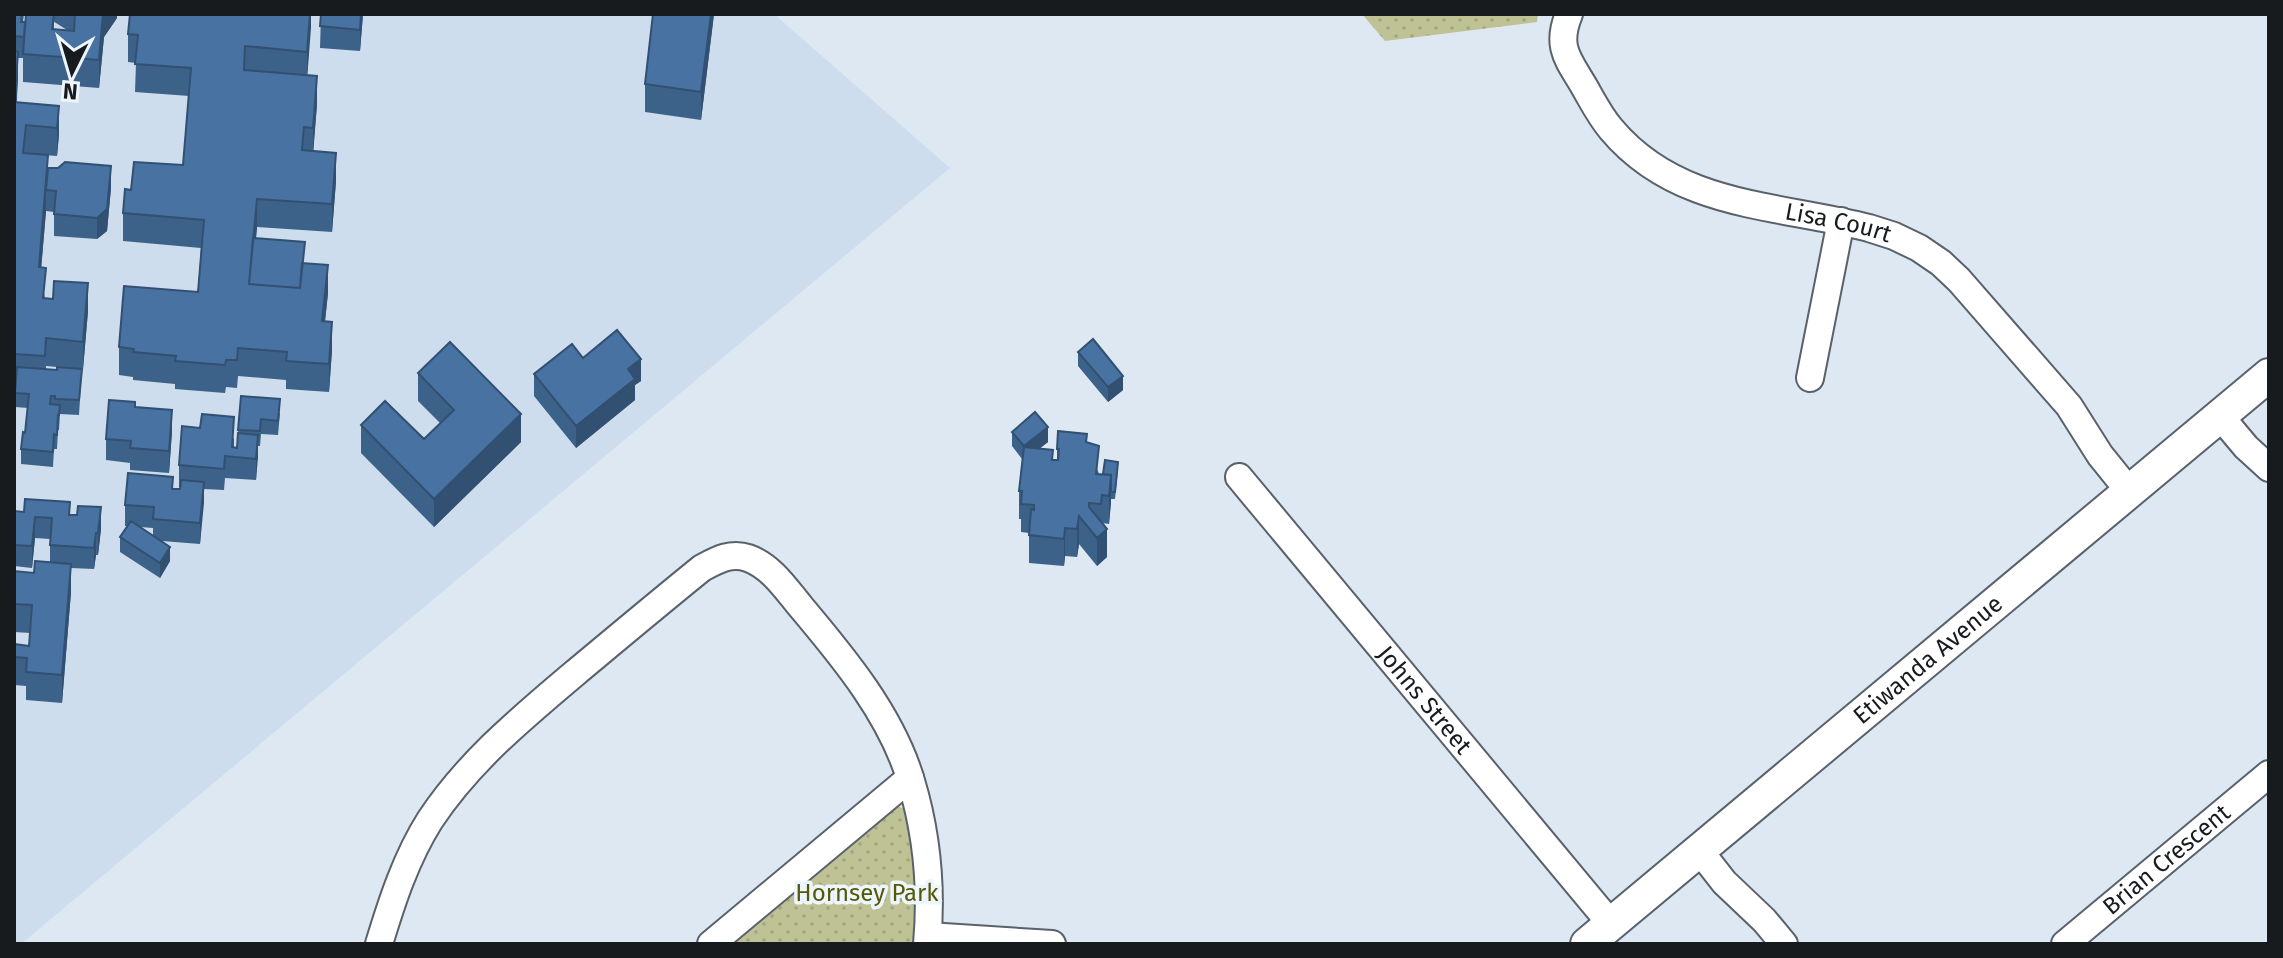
<svg xmlns="http://www.w3.org/2000/svg" width="2283" height="958" font-family="'Fira Sans',sans-serif">
	<defs>
		<pattern id="park-dots" width="8" height="8" patternUnits="userSpaceOnUse" patternTransform="scale(2)"><rect width="8" height="8" fill="#bfc294"/><path d="M2 2h.1M6 6h.1" fill="none" stroke="#a3a67f" stroke-width="1.8" stroke-linecap="round"/></pattern>
	</defs>
	<rect width="100%" height="100%" fill="#dee8f3"/>
	<!-- built -->
	<path fill="#ceddee" d="M 14,14 L 774,14 L 950,168 L 21,944 L 14,944 Z"/>
	<!-- park -->
	<path fill="url(#park-dots)" d="M 1362,14 L 1538,14 L 1537,22 L 1385,41 Z
		M 895,805 L 905,809 L 918,863 L 919,944 L 728,944 Z"/>
	<g fill="none" stroke-linecap="round" stroke-linejoin="round">
		<!-- minor casing -->
		<g stroke="#59616b" stroke-width="30">
			<g id="minor">
				<path id="s1" d="M 1569,14 C 1555,48 1569,60 1585,88 C 1593,102 1600,116 1611,129 C 1677,208 1776,204 1869,228 L 1894,236 L 1919,248 L 1941,263 L 1959,280 L 2069,406 L 2100,455 L 2129,491"/>
				<path d="M 1810,378 L 1841,221"/>
				<path d="M 2220,416 L 2246,447 L 2269,468"/>
				<path id="s2" d="M 1239,477 L 1611,924"/>
				<path d="M 1699,850 L 1724,882 L 1764,920 L 1784,944"/>
				<path d="M 928,936 L 1052,944"/>
				<path d="M 379,944 C 392,901 406,858 430,820 C 469,761 522,718 575,673 C 617,638 660,602 702,568 C 717,560 731,552 748,558 C 771,566 786,589 801,607 C 844,658 892,716 911,781 C 927,834 932,889 927,944"/>
				<path d="M 711,944 L 910,778"/>
				<path id="s3" d="M 2065,944 L 2269,774"/>
			</g>
		</g>
		<!-- tertiary casing -->
		<g stroke="#59616b" stroke-width="36">
			<g id="tertiary">
				<path id="s4" d="M 1587,944 L 2269,375"/>
			</g>
		</g>
		<!-- minor -->
		<use href="#minor" stroke="#fff" stroke-width="26"/>
		<!-- tertiary -->
		<use href="#tertiary" stroke="#fff" stroke-width="32"/>
	</g>
	<!-- wall -->
	<path fill="#3d628a" fill-rule="evenodd" d="M 14,14 L 24,14 L 23,22 L 25,22 L 26,14 L 117,14 L 117,18 L 104,37 L 99,88 L 23,82 L 23,58 L 18,58 L 17,102 L 59,106 L 59,134 L 57,156 L 43,155 L 48,168 L 111,188 L 107,231 L 97,239 L 54,236 L 54,212 L 46,211 L 41,268 L 45,299 L 88,311 L 83,369 L 82,369 L 79,415 L 60,414 L 59,430 L 58,430 L 57,449 L 54,449 L 53,467 L 21,464 L 21,449 L 25,433 L 28,408 L 15,407 L 16,382 L 14,382 ZM 54,22 L 56,23 L 67,30 L 54,29 ZM 46,366 L 57,367 L 57,370 L 46,369 Z
		M 311,14 L 307,75 L 317,104 L 313,151 L 336,181 L 332,232 L 257,227 L 256,238 L 305,263 L 328,293 L 325,321 L 332,350 L 329,392 L 286,389 L 286,380 L 238,376 L 237,388 L 226,387 L 225,393 L 175,389 L 175,384 L 133,380 L 133,377 L 119,375 L 119,347 L 198,292 L 201,248 L 123,241 L 123,213 L 131,190 L 183,165 L 189,96 L 135,92 L 136,63 L 128,62 L 128,34 Z
		M 321,14 L 363,14 L 360,51 L 320,48 Z
		M 714,14 L 701,120 L 645,112 L 645,84 Z
		M 1078,352 L 1123,390 L 1108,402 L 1078,366 Z
		M 583,358 L 641,381 L 635,385 L 635,400 L 576,448 L 534,396 L 534,374 Z
		M 418,373 L 521,442 L 434,527 L 361,453 L 361,425 L 424,439 L 440,423 L 418,401 Z
		M 241,396 L 280,413 L 278,435 L 261,434 L 260,446 L 258,446 L 256,480 L 225,478 L 224,490 L 204,489 L 200,544 L 162,541 L 170,561 L 160,578 L 120,552 L 120,537 L 128,526 L 125,526 L 125,505 L 173,489 L 180,489 L 181,487 L 179,487 L 179,465 L 234,438 L 234,447 L 237,448 ZM 140,527 L 153,528 L 153,535 Z
		M 135,407 L 172,431 L 169,473 L 130,470 L 130,463 L 106,460 L 106,439 Z
		M 1012,432 L 1048,442 L 1040,448 L 1053,460 L 1057,460 L 1057,449 L 1087,442 L 1099,474 L 1103,474 L 1118,469 L 1115,499 L 1111,499 L 1109,524 L 1102,523 L 1107,557 L 1097,566 L 1079,544 L 1077,557 L 1065,556 L 1064,566 L 1029,563 L 1029,533 L 1021,532 L 1021,519 L 1019,519 L 1019,491 L 1022,459 L 1012,446 Z
		M 14,511 L 70,515 L 101,529 L 98,555 L 96,555 L 94,569 L 71,568 L 71,592 L 62,703 L 26,700 L 26,686 L 14,685 L 14,644 L 29,646 L 30,633 L 14,632 L 14,571 L 34,573 L 50,562 L 50,539 L 35,538 L 32,568 L 14,566 Z"/>
	<!-- shaded-wall -->
	<path fill="#325071" d="M 103,14 L 117,14 L 117,18 L 104,37 L 99,88 L 99,60 Z
		M 310,14 L 311,14 L 311,28 L 307,80 L 307,52 Z
		M 361,14 L 363,14 L 360,51 L 360,30 Z
		M 711,14 L 714,14 L 701,120 L 701,92 Z
		M 18,52 L 18,80 L 16,108 L 16,80 Z
		M 317,76 L 317,104 L 313,156 L 313,128 Z
		M 59,106 L 59,134 L 57,156 L 57,128 Z
		M 336,153 L 336,181 L 332,232 L 332,204 Z
		M 48,155 L 48,183 L 46,190 L 46,211 L 39,295 L 39,267 Z
		M 111,166 L 111,188 L 107,231 L 97,239 L 97,218 Z
		M 257,199 L 257,227 L 251,290 L 249,284 Z
		M 328,265 L 328,293 L 322,349 L 322,321 Z
		M 88,283 L 88,311 L 83,369 L 83,342 Z
		M 332,322 L 332,350 L 329,392 L 329,364 Z
		M 641,359 L 641,381 L 635,385 L 635,400 L 576,448 L 576,426 L 628,369 Z
		M 1123,376 L 1123,390 L 1108,402 L 1108,387 Z
		M 172,410 L 172,431 L 169,473 L 169,451 Z
		M 521,414 L 521,442 L 434,527 L 434,499 Z
		M 1048,427 L 1048,442 L 1024,461 L 1024,446 Z
		M 258,435 L 258,457 L 256,480 L 256,459 Z
		M 1111,475 L 1111,503 L 1109,524 L 1109,496 Z
		M 204,482 L 204,503 L 200,544 L 200,523 Z
		M 101,507 L 101,529 L 98,555 L 98,533 Z
		M 1079,516 L 1079,544 L 1077,557 L 1077,529 Z
		M 35,517 L 35,538 L 32,568 L 32,546 Z
		M 1065,528 L 1065,556 L 1064,566 L 1064,539 Z
		M 1107,529 L 1107,557 L 1097,566 L 1097,538 Z
		M 96,533 L 96,555 L 94,569 L 94,548 Z
		M 170,547 L 170,561 L 160,578 L 160,563 Z
		M 71,564 L 71,592 L 62,703 L 62,675 Z"/>
	<!-- building -->
	<path fill="#4772a1" stroke="#325071" stroke-width="2" d="M 14,14 L 22,14 L 21,22 L 25,22 L 24,37 L 14,36 Z
		M 26,14 L 54,14 L 52,29 L 74,31 L 75,14 L 103,14 L 99,60 L 23,54 Z
		M 130,14 L 310,14 L 307,52 L 245,46 L 244,70 L 317,76 L 313,128 L 304,127 L 302,150 L 336,153 L 332,204 L 257,199 L 249,284 L 300,288 L 302,263 L 328,265 L 322,321 L 332,322 L 329,364 L 286,361 L 287,352 L 238,348 L 237,360 L 226,360 L 225,365 L 175,361 L 176,356 L 133,352 L 134,349 L 119,347 L 124,286 L 198,292 L 204,220 L 123,213 L 125,189 L 131,190 L 134,162 L 183,165 L 191,68 L 135,64 L 138,35 L 128,34 Z
		M 321,14 L 361,14 L 360,30 L 320,26 Z
		M 653,14 L 711,14 L 701,92 L 645,84 Z
		M 14,51 L 18,52 L 16,80 L 14,80 Z
		M 14,102 L 59,106 L 57,128 L 26,125 L 23,153 L 48,155 L 39,267 L 46,268 L 43,298 L 53,299 L 54,281 L 88,283 L 83,342 L 46,338 L 45,356 L 14,354 Z
		M 65,162 L 111,166 L 107,209 L 97,218 L 54,214 L 56,191 L 46,190 L 48,168 L 58,168 Z
		M 253,238 L 305,242 L 300,288 L 249,284 Z
		M 617,330 L 641,359 L 628,369 L 635,379 L 576,426 L 534,374 L 572,344 L 583,358 Z
		M 1093,339 L 1123,376 L 1108,387 L 1078,352 Z
		M 450,342 L 521,414 L 434,499 L 361,425 L 385,401 L 424,439 L 454,410 L 418,373 Z
		M 17,367 L 57,370 L 57,367 L 82,369 L 79,400 L 55,399 L 55,396 L 51,396 L 50,404 L 60,405 L 59,415 L 58,415 L 57,435 L 54,434 L 53,452 L 21,449 L 23,432 L 25,433 L 29,394 L 15,393 Z
		M 241,396 L 280,399 L 278,421 L 261,419 L 260,431 L 238,430 Z
		M 109,400 L 135,402 L 135,407 L 172,410 L 169,451 L 130,448 L 131,441 L 106,439 Z
		M 1035,412 L 1048,427 L 1024,446 L 1012,432 Z
		M 202,414 L 234,417 L 232,447 L 237,448 L 238,433 L 258,435 L 256,459 L 225,456 L 224,469 L 179,465 L 182,426 L 200,428 Z
		M 1058,431 L 1087,434 L 1086,442 L 1099,446 L 1096,474 L 1111,475 L 1109,496 L 1102,495 L 1101,504 L 1089,503 L 1089,507 L 1107,529 L 1097,538 L 1079,516 L 1077,529 L 1065,528 L 1064,539 L 1029,535 L 1031,509 L 1034,510 L 1034,505 L 1021,504 L 1022,491 L 1019,491 L 1024,447 L 1053,450 L 1052,460 L 1058,460 L 1059,449 L 1057,449 Z
		M 1105,460 L 1118,462 L 1115,492 L 1111,492 L 1111,475 L 1103,474 Z
		M 128,473 L 173,477 L 172,489 L 180,489 L 181,480 L 204,482 L 200,523 L 153,519 L 154,507 L 125,505 Z
		M 25,499 L 70,502 L 69,515 L 77,515 L 78,506 L 101,507 L 98,533 L 96,533 L 94,548 L 50,545 L 52,518 L 35,517 L 32,546 L 14,545 L 14,511 L 24,512 Z
		M 131,521 L 170,547 L 160,563 L 120,537 Z
		M 35,561 L 71,564 L 62,675 L 26,672 L 27,658 L 14,657 L 14,644 L 29,646 L 32,605 L 14,604 L 14,571 L 34,573 Z"/>
	<g text-anchor="middle" stroke-width="7" stroke-linejoin="round" paint-order="stroke">
		<!-- street labels -->
		<g font-size="24" fill="#171b1e" stroke="#edf5fe">
			<text dy="8" stroke="none"><textPath href="#s1" startOffset="380">Lisa Court</textPath></text>
			<text dy="8" stroke="none"><textPath href="#s4" startOffset="444">Etiwanda Avenue</textPath></text>
			<text dy="8" stroke="none"><textPath href="#s2" startOffset="290">Johns Street</textPath></text>
			<text dy="8" stroke="none"><textPath href="#s3" startOffset="132">Brian Crescent</textPath></text>
		</g>
		<!-- park labels -->
		<g font-size="24" fill="#565807" stroke="#edf5fe">
			<text x="867" y="901">Hornsey Park</text>
		</g>
	</g>
	<!-- border -->
	<rect width="2283" height="958" fill="none" stroke="#171b1e" stroke-width="32"/>
	<!-- north arrow -->
	<g transform="translate(72 72) rotate(185)" stroke="#edf5fe" stroke-width="6" paint-order="stroke">
	<path d="M0-6L14 30L0 20L-14 30Z" fill="#171b1e"/>
	<text y="-12" font-size="22" font-weight="bold" text-anchor="middle" fill="#171b1e">N</text>
	</g>
</svg>
